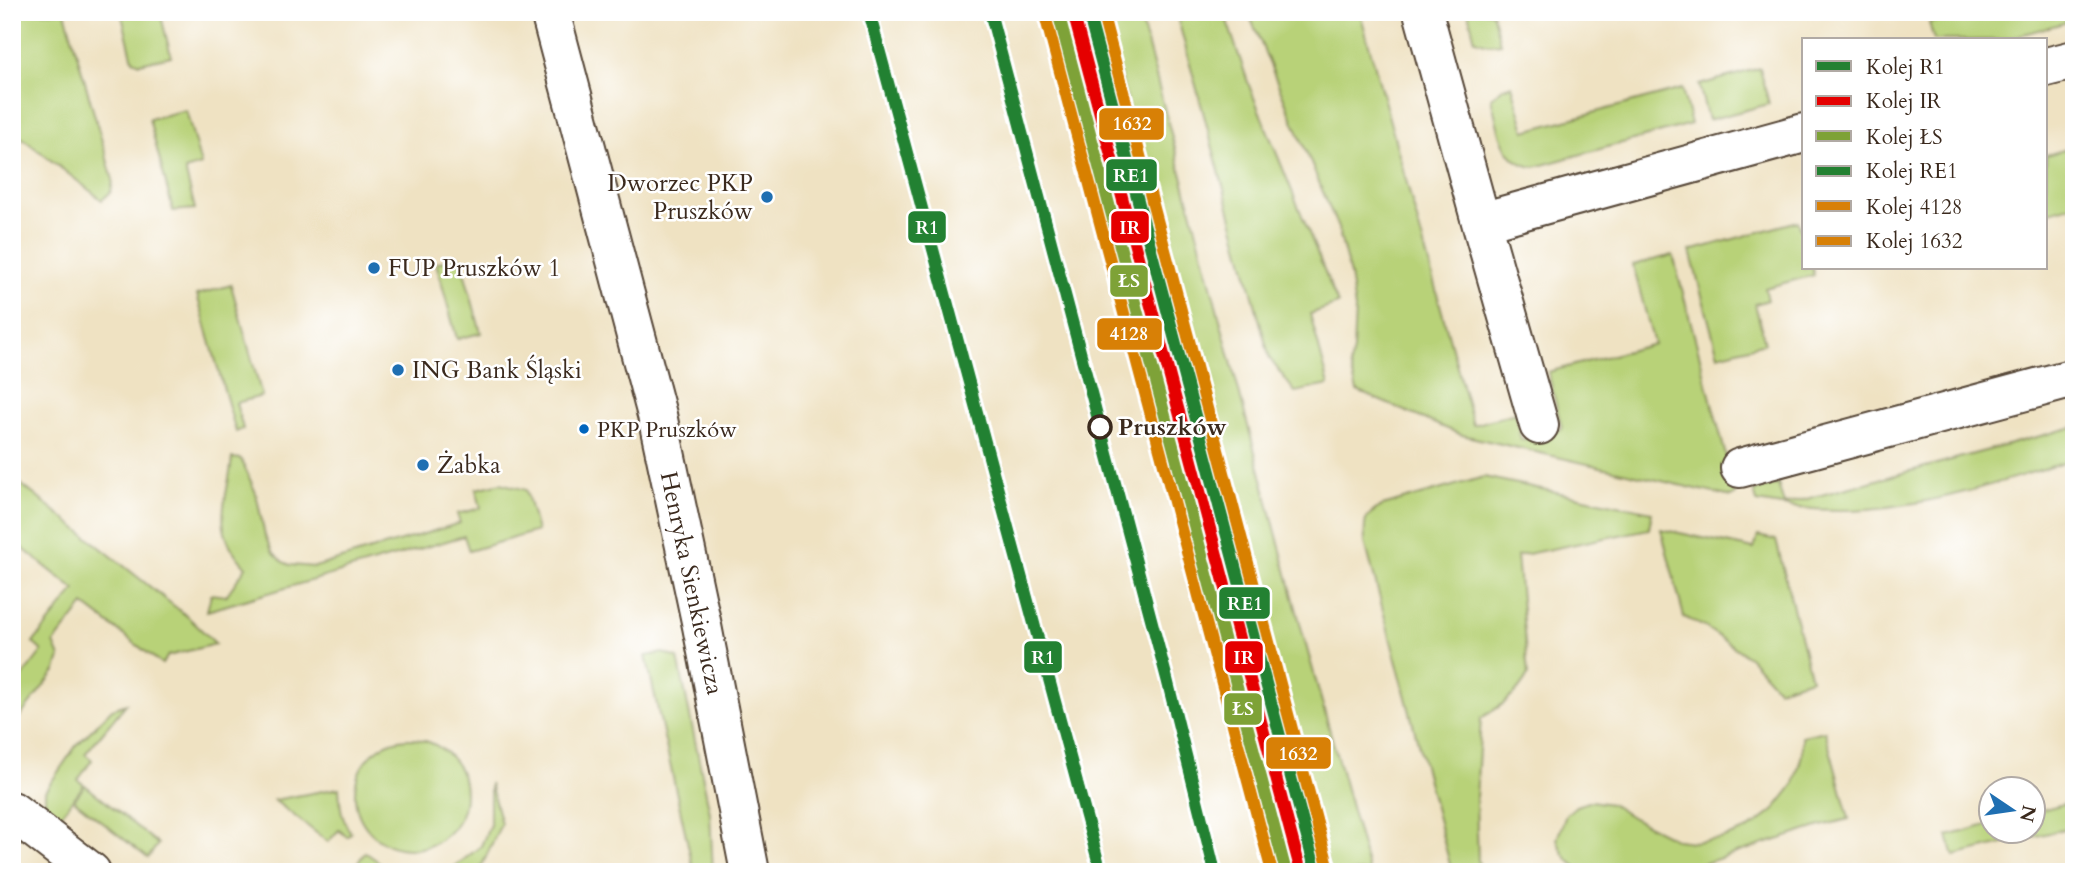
<svg xmlns="http://www.w3.org/2000/svg" width="2086" height="884" font-family="Cardo,serif">
	<rect width="100%" height="100%" fill="#fff"/>
	<filter id="ink" filterUnits="userSpaceOnUse"><feTurbulence type="fractalNoise" baseFrequency=".0143" numOctaves="2"/><feDisplacementMap in="SourceGraphic" scale="14" xChannelSelector="R" yChannelSelector="G"/><feConvolveMatrix kernelMatrix="1 2 1 2 8 2 1 2 1" color-interpolation-filters="sRGB"/></filter>
	<filter id="wash" filterUnits="userSpaceOnUse"><feTurbulence type="fractalNoise" baseFrequency=".00686" numOctaves="4" result="noise"/><feDisplacementMap in="SourceGraphic" scale="28" xChannelSelector="R" yChannelSelector="G"/><feGaussianBlur stdDeviation="1.57" result="paint"/><feColorMatrix in="noise" values="0 0 0 0 0 0 0 0 0 0 0 0 0 0 0 0 0 1.4 0 .05"/><feComposite in="paint" operator="in"/></filter>
	<g filter="url(#wash)">
		<rect width="100%" height="100%" fill="#efe2c2"/>
		<!-- green -->
		<path fill="#b8d278" stroke="#7a7e4b" stroke-width="2" d="M 12,12 L 65,12 L 113,180 L 111,192 L 102,200 L 12,130 Z
			M 121,12 L 160,12 L 171,56 L 140,63 L 133,60 Z
			M 1103,12 L 1139,12 L 1301,627 L 1369,872 L 1329,872 Z
			M 1176,12 L 1224,12 L 1250,88 L 1338,304 L 1310,314 L 1329,385 L 1295,392 L 1270,359 Z
			M 1248,12 L 1360,12 L 1473,425 L 1515,413 L 1521,440 L 1562,429 L 1548,372 L 1654,344 L 1633,265 L 1673,255 L 1736,494 L 1731,497 L 1462,435 L 1357,391 L 1350,365 L 1353,350 L 1355,309 L 1350,275 L 1338,228 Z
			M 1468,12 L 1492,12 L 1500,43 L 1488,44 L 1475,40 Z
			M 1967,12 L 2062,12 L 2068,22 L 2001,40 L 1934,40 L 1929,23 Z
			M 1760,68 L 1769,104 L 1708,120 L 1699,85 Z
			M 1512,85 L 1525,131 L 1682,89 L 1691,124 L 1535,167 C 1500,164 1499,126 1491,98 L 1503,88 Z
			M 186,110 L 201,165 L 185,170 L 195,209 L 173,211 L 149,119 Z
			M 2074,147 L 2074,205 L 2046,213 L 2046,155 Z
			M 1798,221 L 1804,241 L 1804,268 L 1812,268 L 1814,275 L 1765,288 L 1768,300 L 1755,304 L 1765,343 L 1718,355 L 1690,251 Z
			M 460,257 L 481,333 L 457,339 L 436,263 Z
			M 231,285 L 262,396 L 236,403 L 243,429 L 236,432 L 197,295 Z
			M 2074,427 L 2074,460 C 2017,476 1960,497 1902,505 C 1853,513 1805,511 1757,502 L 1754,491 L 1778,484 L 1784,505 Z
			M 232,458 L 241,459 L 256,493 L 265,536 L 272,551 L 283,562 L 290,565 L 315,567 L 460,523 L 457,514 L 481,508 L 476,489 L 501,483 L 526,490 L 537,531 L 469,551 L 464,536 L 207,611 L 211,594 L 226,596 L 246,567 C 209,528 227,505 232,458 Z
			M 12,477 L 188,617 L 216,644 L 168,656 L 162,664 L 84,605 L 54,643 L 60,657 L 56,670 L 15,723 L 12,721 L 12,690 L 42,651 L 33,643 L 75,590 L 12,540 Z
			M 1484,477 L 1652,512 L 1649,529 L 1517,556 L 1528,675 C 1518,695 1500,707 1481,718 L 1476,798 L 1478,861 L 1482,872 L 1452,872 L 1365,542 C 1364,522 1363,516 1382,506 Z
			M 1661,529 L 1754,549 L 1758,536 L 1776,540 L 1811,679 L 1778,689 L 1750,658 L 1705,627 L 1684,617 Z
			M 663,653 L 678,658 L 710,813 L 713,872 L 694,872 L 646,656 Z
			M 126,704 L 85,754 L 92,760 L 78,780 L 84,785 L 57,820 L 48,813 L 45,803 L 45,791 L 76,746 L 112,709 Z
			M 1825,731 L 1849,819 L 1821,826 L 1677,872 L 1586,872 C 1570,865 1563,856 1557,839 L 1566,815 L 1576,806 L 1591,801 L 1611,804 L 1633,818 L 1677,840 L 1693,842 L 1720,839 L 1749,829 L 1772,812 L 1794,784 L 1802,754 L 1802,736 Z
			M355 794a55 55 0 1 1 110 0a55 55 0 1 1-110 0Z
			M 490,783 L 501,824 L 479,872 L 448,872 L 481,846 L 490,825 Z
			M 85,785 L 158,844 L 148,858 L 74,800 Z
			M 339,788 C 340,805 341,819 351,833 L 347,837 L 339,830 L 328,842 L 274,800 Z
			M 2074,801 L 2074,827 L 1954,856 L 1948,836 L 1991,824 L 1992,832 L 2034,832 L 2034,812 Z
			M 365,852 L 393,872 L 367,872 L 357,864 Z"/>
	</g>
	<g filter="url(#ink)">
		<g fill="none" stroke-linecap="round" stroke-linejoin="round">
			<!-- minor casing -->
			<g stroke="#564637" stroke-width="42">
				<path id="minor" d="M 550,12 L 657,415 L 702,626 L 750,872
					M 1423,12 L 1481,222
					M 2046,67 L 2074,60
					M 1539,425 L 1481,222 L 1804,133
					M 1740,468 L 2074,378
					M 12,811 L 91,872"/>
			</g>
			<!-- minor -->
			<use href="#minor" stroke="#fff" stroke-width="38"/>
			<!-- rail-1 casing -->
			<g stroke="#fff" stroke-width="18">
				<path id="rail-1" d="M 869,12 L 1101,872
					M 990,12 L 1167,679 L 1215,872"/>
			</g>
			<!-- rail-2 casing -->
			<g stroke="#fff" stroke-width="18">
				<path id="rail-2" d="M 1073,12 L 1301,872"/>
			</g>
			<!-- rail-3 casing -->
			<g stroke="#fff" stroke-width="18">
				<path id="rail-3" d="M 1059,16 L 1286,872"/>
			</g>
			<!-- rail-4 casing -->
			<g stroke="#fff" stroke-width="18">
				<path id="rail-4" d="M 1088,12 L 1315,868"/>
			</g>
			<!-- rail-5 casing -->
			<g stroke="#fff" stroke-width="18">
				<path id="rail-5" d="M 1046,19 L 1272,872"/>
			</g>
			<!-- rail-6 casing -->
			<g stroke="#fff" stroke-width="18">
				<path id="rail-6" d="M 1102,12 L 1328,865"/>
			</g>
			<!-- rail-1 -->
			<use href="#rail-1" stroke="#238132" stroke-width="12"/>
			<!-- rail-2 -->
			<use href="#rail-2" stroke="#e50000" stroke-width="12"/>
			<!-- rail-3 -->
			<use href="#rail-3" stroke="#7ea237" stroke-width="12"/>
			<!-- rail-4 -->
			<use href="#rail-4" stroke="#238132" stroke-width="12"/>
			<!-- rail-5 -->
			<use href="#rail-5" stroke="#d88006" stroke-width="12"/>
			<!-- rail-6 -->
			<use href="#rail-6" stroke="#d88006" stroke-width="12"/>
		</g>
	</g>
	<!-- markers -->
	<g fill="#1f6fb2" stroke="#fff" stroke-width="2.5">
		<circle cx="767" cy="197" r="7"/>
		<circle cx="374" cy="268" r="7"/>
		<circle cx="398" cy="370" r="7"/>
		<circle cx="423" cy="465" r="7"/>
	</g>
	<circle fill="#fff" stroke="#3b2a1e" stroke-width="3.5" cx="1100" cy="427" r="11"/>
	<circle fill="#0065bd" stroke="#fff" stroke-width="2.5" cx="584" cy="429" r="6"/>
	<g text-anchor="middle" stroke-width="5" stroke-linejoin="round" paint-order="stroke">
		<!-- bus labels -->
		<g font-size="22" fill="#3b2a1e" stroke="#fff" text-anchor="start">
			<text x="597" y="437">PKP Pruszków</text>
		</g>
		<!-- poi labels -->
		<g font-size="24" fill="#3b2a1e" stroke="#fff" text-anchor="start">
			<text x="753" y="191" text-anchor="end">Dworzec PKP<tspan x="753" dy="28">Pruszków</tspan></text>
			<text x="388" y="276">FUP Pruszków 1</text>
			<text x="412" y="378">ING Bank Śląski</text>
			<text x="437" y="473">Żabka</text>
		</g>
		<!-- stop labels -->
		<g font-size="24" font-weight="bold" fill="#3b2a1e" stroke="#fff" text-anchor="start">
			<text x="1118" y="435">Pruszków</text>
		</g>
		<!-- street labels -->
		<g font-size="24" fill="#3b2a1e" stroke="#fff">
			<text transform="translate(692 583) rotate(78)" y="8">Henryka Sienkiewicza</text>
		</g>
	</g>
	<g stroke="#fff" stroke-width="2.5">
		<rect x="1098" y="107" width="67" height="34" rx="7" fill="#d88006"/>
		<rect x="1105" y="158" width="53" height="34" rx="7" fill="#238132"/>
		<rect x="907" y="210" width="40" height="34" rx="7" fill="#238132"/>
		<rect x="1110" y="210" width="40" height="34" rx="7" fill="#e50000"/>
		<rect x="1109" y="264" width="40" height="34" rx="7" fill="#7ea237"/>
		<rect x="1096" y="317" width="67" height="34" rx="7" fill="#d88006"/>
		<rect x="1218" y="586" width="53" height="34" rx="7" fill="#238132"/>
		<rect x="1023" y="640" width="40" height="34" rx="7" fill="#238132"/>
		<rect x="1224" y="640" width="40" height="34" rx="7" fill="#e50000"/>
		<rect x="1223" y="692" width="40" height="34" rx="7" fill="#7ea237"/>
		<rect x="1265" y="736" width="67" height="34" rx="7" fill="#d88006"/>
	</g>
	<g font-size="19" text-anchor="middle" font-weight="bold" fill="#fff">
		<text x="1132" y="130">1632</text>
		<text x="1131" y="182">RE1</text>
		<text x="927" y="234">R1</text>
		<text x="1130" y="234">IR</text>
		<text x="1129" y="287">ŁS</text>
		<text x="1129" y="340">4128</text>
		<text x="1245" y="610">RE1</text>
		<text x="1043" y="664">R1</text>
		<text x="1244" y="664">IR</text>
		<text x="1243" y="715">ŁS</text>
		<text x="1298" y="760">1632</text>
	</g>
	<!-- margin -->
	<rect width="2086" height="884" fill="none" stroke="#fff" stroke-width="42"/>
	<!-- legend -->
	<rect x="1802" y="38" width="245" height="231" fill="#ffffff" stroke="#b1aaa5" stroke-width="2"/>
	<rect x="1816" y="61" width="35" height="10" fill="#238132" stroke="#b1aaa5" stroke-width="2"/>
	<text x="1866" y="74" font-size="21" fill="#3b2a1e">Kolej R1</text>
	<rect x="1816" y="96" width="35" height="10" fill="#e50000" stroke="#b1aaa5" stroke-width="2"/>
	<text x="1866" y="108" font-size="21" fill="#3b2a1e">Kolej IR</text>
	<rect x="1816" y="131" width="35" height="10" fill="#7ea237" stroke="#b1aaa5" stroke-width="2"/>
	<text x="1866" y="144" font-size="21" fill="#3b2a1e">Kolej ŁS</text>
	<rect x="1816" y="166" width="35" height="10" fill="#238132" stroke="#b1aaa5" stroke-width="2"/>
	<text x="1866" y="178" font-size="21" fill="#3b2a1e">Kolej RE1</text>
	<rect x="1816" y="201" width="35" height="10" fill="#d88006" stroke="#b1aaa5" stroke-width="2"/>
	<text x="1866" y="214" font-size="21" fill="#3b2a1e">Kolej 4128</text>
	<rect x="1816" y="236" width="35" height="10" fill="#d88006" stroke="#b1aaa5" stroke-width="2"/>
	<text x="1866" y="248" font-size="21" fill="#3b2a1e">Kolej 1632</text>
	<!-- north arrow -->
	<g transform="translate(2012 810) rotate(103)"><circle r="33" fill="#ffffff" stroke="#b1aaa5" stroke-width="2"/>
	<path d="M0-5L12 26L0 18L-12 26Z" fill="#1f6fb2"/>
	<text y="-10" font-size="19" font-weight="bold" text-anchor="middle" fill="#3b2a1e">N</text>
	</g>
</svg>
